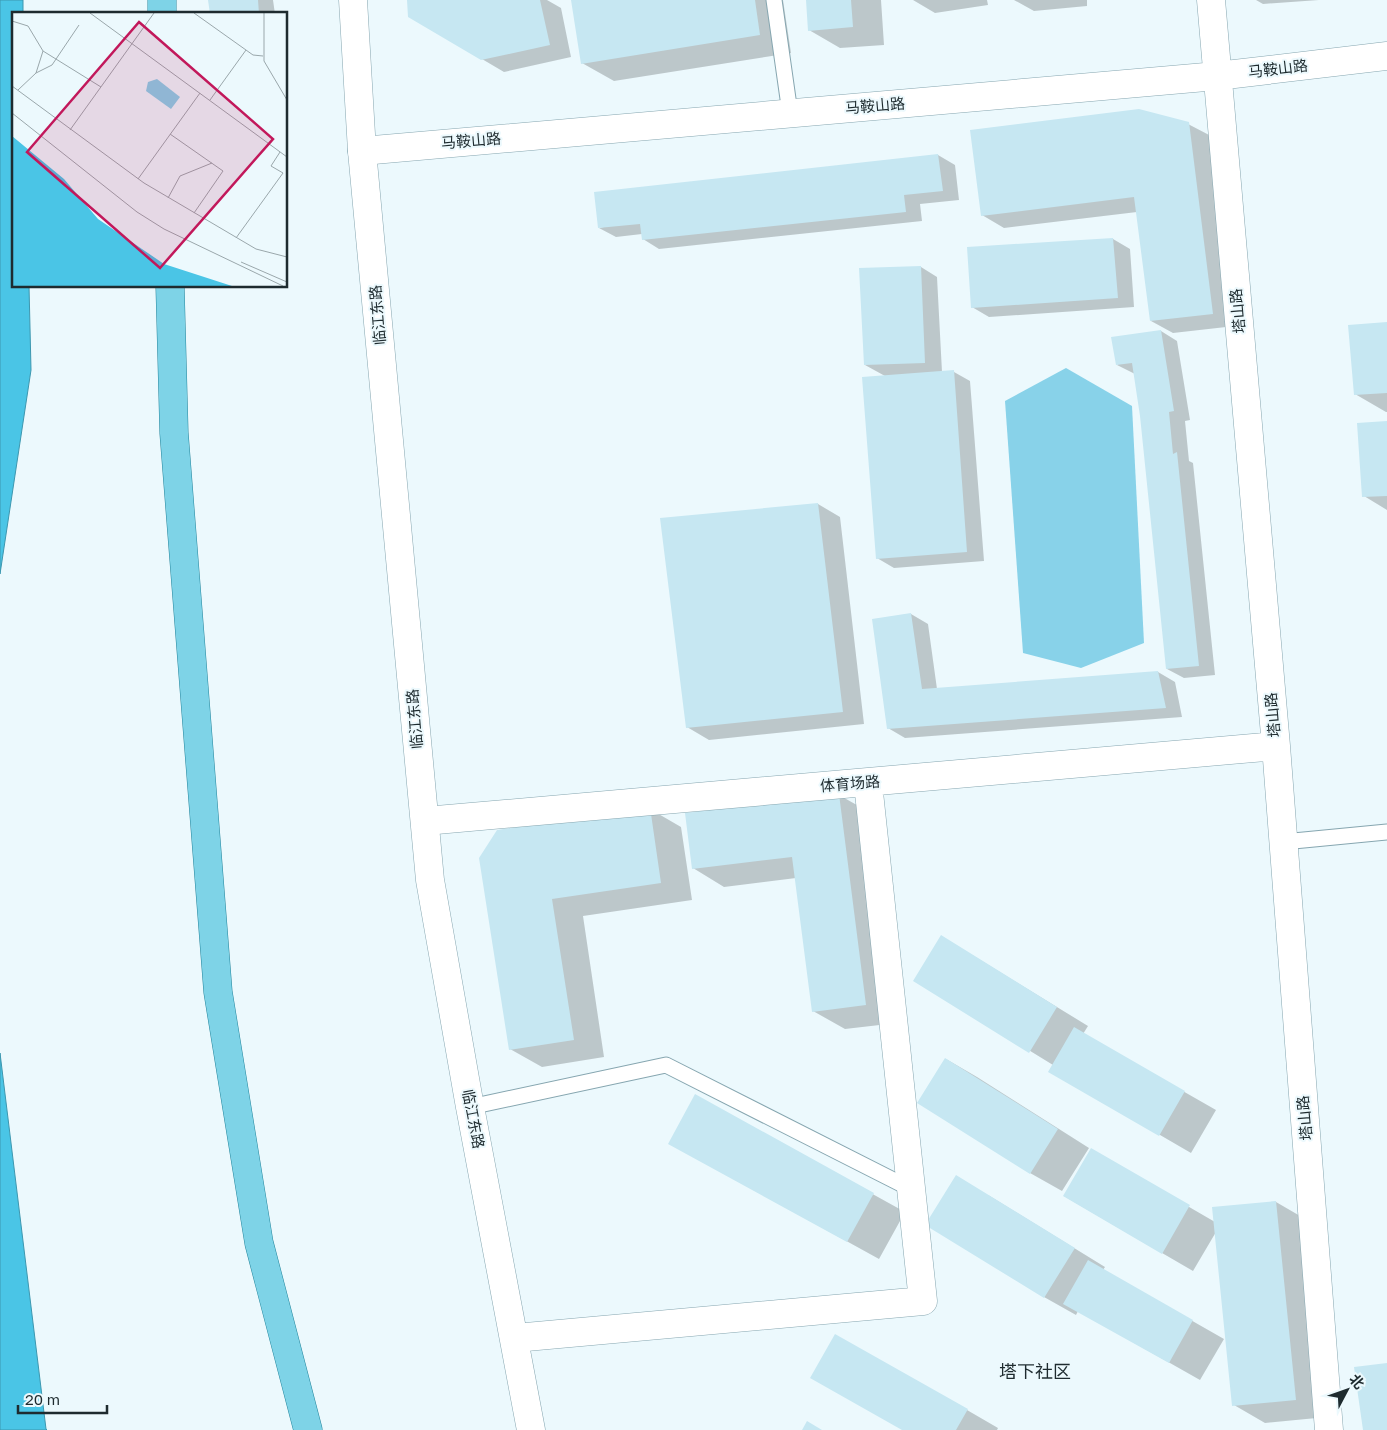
<svg xmlns="http://www.w3.org/2000/svg" width="1387" height="1430" font-family="'Golos Text','Noto Sans SC',sans-serif">
	<rect width="100%" height="100%" fill="#ecf9fd"/>
	<!-- green -->
	<path fill="#88d2e9" d="M 1066,368 L 1132,406 L 1144,643 L 1081,668 L 1023,653 L 1005,401 Z"/>
	<!-- water -->
	<path fill="#4ac5e6" stroke="#3d97af" d="M 0,0 L 23,0 L 23,14 L 14,14 L 14,286 L 29,286 L 31,370 L 0,574 Z
		M 0,1053 L 46,1429 L 47,1430 L 0,1430 Z"/>
	<!-- shadow -->
	<path fill="#0003" d="M 210,0 L 273,0 L 275,14 L 211,14 Z
		M 408,0 L 547,0 L 561,8 L 571,57 L 504,72 L 409,16 Z
		M 572,0 L 783,0 L 791,53 L 614,81 L 582,63 Z
		M 807,0 L 881,0 L 884,45 L 840,48 L 809,30 Z
		M 913,0 L 987,0 L 988,5 L 935,13 Z
		M 1014,0 L 1087,0 L 1087,6 L 1034,11 Z
		M 1256,0 L 1319,0 L 1263,4 Z
		M 1188,124 L 1211,136 L 1235,326 L 1173,333 L 1151,321 L 1137,212 L 1004,228 L 982,215 Z
		M 938,155 L 955,165 L 959,200 L 920,204 L 922,221 L 659,249 L 643,239 L 642,234 L 616,237 L 599,228 Z
		M 1113,239 L 1130,249 L 1134,307 L 989,317 L 972,307 Z
		M 921,267 L 937,277 L 942,372 L 954,372 L 970,381 L 984,561 L 894,568 L 877,558 L 885,376 L 865,365 Z
		M 1387,324 L 1387,412 L 1386,412 L 1355,394 Z
		M 1161,331 L 1177,341 L 1190,420 L 1185,421 L 1189,461 L 1193,463 L 1215,675 L 1184,678 L 1167,669 L 1141,415 L 1135,374 L 1117,365 Z
		M 1387,422 L 1387,510 L 1364,496 Z
		M 818,504 L 840,517 L 864,724 L 709,740 L 687,727 Z
		M 911,614 L 928,624 L 937,689 L 1158,672 L 1175,682 L 1182,717 L 905,738 L 888,728 Z
		M 839,795 L 871,813 L 897,1023 L 845,1029 L 813,1011 L 796,878 L 724,887 L 693,868 Z
		M 650,809 L 681,827 L 692,900 L 583,916 L 604,1057 L 542,1067 L 510,1049 L 481,858 Z
		M 972,955 L 1088,1026 L 1083,1034 L 1216,1110 L 1191,1153 L 1050,1071 L 1053,1065 L 915,980 Z
		M 946,1059 L 977,1077 L 1089,1148 L 1062,1191 L 1030,1173 Z
		M 696,1096 L 905,1212 L 879,1259 L 701,1161 Z
		M 1091,1150 L 1215,1222 L 1276,1202 L 1307,1220 L 1327,1417 L 1265,1423 L 1234,1405 L 1216,1232 L 1193,1271 L 1064,1196 Z
		M 988,1195 L 1105,1267 L 1103,1270 L 1224,1339 L 1200,1380 L 1078,1311 L 1076,1315 L 1044,1297 Z
		M 967,1410 L 998,1428 L 997,1430 L 904,1430 Z"/>
	<!-- building -->
	<path fill="#c6e7f2" d="M 208,0 L 258,0 L 259,14 L 210,14 Z
		M 407,0 L 540,0 L 550,45 L 481,60 L 408,17 Z
		M 571,0 L 755,0 L 760,35 L 581,64 Z
		M 806,0 L 851,0 L 853,27 L 808,31 Z
		M 1139,109 L 1189,122 L 1213,314 L 1150,321 L 1134,197 L 981,216 L 970,130 Z
		M 938,154 L 943,191 L 904,195 L 906,212 L 642,240 L 640,224 L 598,228 L 594,192 Z
		M 1113,238 L 1118,298 L 971,308 L 967,247 Z
		M 921,266 L 925,363 L 864,365 L 859,268 Z
		M 1387,322 L 1387,393 L 1354,395 L 1348,325 Z
		M 1161,330 L 1174,411 L 1169,412 L 1173,454 L 1177,452 L 1199,666 L 1166,669 L 1140,416 L 1132,363 L 1116,365 L 1111,337 Z
		M 954,370 L 967,552 L 876,559 L 862,377 Z
		M 1387,421 L 1387,496 L 1362,497 L 1357,423 Z
		M 818,503 L 843,712 L 686,728 L 660,518 Z
		M 911,613 L 922,689 L 1158,671 L 1166,708 L 887,729 L 872,619 Z
		M 839,794 L 866,1005 L 812,1012 L 792,857 L 692,869 L 685,813 Z
		M 650,807 L 661,883 L 552,899 L 574,1040 L 509,1050 L 479,858 L 497,830 Z
		M 941,935 L 1057,1007 L 1029,1053 L 913,981 Z
		M 1074,1027 L 1185,1091 L 1159,1136 L 1048,1072 Z
		M 945,1058 L 1058,1129 L 1030,1174 L 917,1103 Z
		M 695,1094 L 874,1193 L 847,1242 L 668,1144 Z
		M 1091,1148 L 1190,1205 L 1162,1254 L 1063,1196 Z
		M 956,1175 L 1075,1248 L 1044,1298 L 925,1225 Z
		M 1276,1201 L 1296,1400 L 1232,1406 L 1212,1207 Z
		M 1088,1260 L 1193,1320 L 1169,1363 L 1063,1304 Z
		M 835,1334 L 968,1409 L 956,1430 L 902,1430 L 810,1378 Z
		M 1387,1363 L 1387,1430 L 1363,1430 L 1354,1367 Z
		M 807,1421 L 822,1430 L 802,1430 Z"/>
	<g fill="none" stroke-linecap="round" stroke-linejoin="round">
		<!-- service casing -->
		<g stroke="#86a6b0" stroke-width="17">
			<path id="service" d="M 774,0 L 790,113
				M 1283,842 L 1387,832
				M 470,1107 L 666,1065 L 911,1189"/>
		</g>
		<!-- minor casing -->
		<g stroke="#86a6b0" stroke-width="29">
			<path id="minor" d="M 1211,0 L 1276,746 L 1329,1430
				M 362,151 L 1217,76 L 1387,56
				M 425,821 L 1276,746
				M 515,1338 L 923,1301 L 868,783"/>
		</g>
		<!-- tertiary casing -->
		<g stroke="#86a6b0" stroke-width="29">
			<path id="tertiary" d="M 353,0 L 362,151 L 430,880 L 470,1107 L 531,1430"/>
		</g>
		<!-- primary casing -->
		<g stroke="#24859c" stroke-width="29">
			<path id="primary" d="M 162,0 L 162,14
				M 170,286 L 174,433 L 218,992 L 259,1243 L 308,1430"/>
		</g>
		<!-- service -->
		<use href="#service" stroke="#fff" stroke-width="15"/>
		<!-- minor -->
		<use href="#minor" stroke="#fff" stroke-width="28"/>
		<!-- tertiary -->
		<use href="#tertiary" stroke="#fff" stroke-width="28"/>
		<!-- primary -->
		<use href="#primary" stroke="#7ed3e7" stroke-width="28"/>
	</g>
	<g text-anchor="middle" stroke-width="4" stroke-linejoin="round" paint-order="stroke">
		<!-- street labels -->
		<g font-size="15" fill="#1e2b2f" stroke="#ecf9fd">
			<text transform="translate(1278 69) rotate(-7)" y="5">马鞍山路</text>
			<text transform="translate(875 106) rotate(-5)" y="5">马鞍山路</text>
			<text transform="translate(471 141) rotate(-5)" y="5">马鞍山路</text>
			<text transform="translate(1238 311) rotate(-95)" y="5">塔山路</text>
			<text transform="translate(378 315) rotate(-95)" y="5">临江东路</text>
			<text transform="translate(1273 715) rotate(-95)" y="5">塔山路</text>
			<text transform="translate(415 719) rotate(-95)" y="5">临江东路</text>
			<text transform="translate(850 784) rotate(-5)" y="5">体育场路</text>
			<text transform="translate(1305 1118) rotate(-95)" y="5">塔山路</text>
			<text transform="translate(473 1119) rotate(79)" y="5">临江东路</text>
		</g>
		<!-- quarter labels -->
		<g font-size="18" fill="#1e2b2f" stroke="#ecf9fd">
			<text x="1035" y="1378">塔下社区</text>
		</g>
	</g>
	<!-- overview -->
	<g transform="translate(12 12)">
		<rect width="275" height="275" fill="#ecf9fd"/>
		<path d="M 145,67 L 168,85 L 159,97 L 134,79 L 136,70 Z" fill="#88d2e9"/>
		<path d="M 0,124 L 52,167 L 86,207 L 152,252 L 220,274 L 0,274 Z" fill="#4ac5e6"/>
		<path fill="none" stroke="#9aa7ab" stroke-width="1" d="M 78,1 L 275,145M 182,1 L 241,43 L 251,44M 252,1 L 252,49 L 275,88M 0,9 L 16,14 L 31,39 L 24,61M 31,39 L 89,75M 0,74 L 132,171 L 244,237 L 275,245M 6,78 L 24,61 L 40,53 L 67,13M 198,88 L 234,38M 0,101 L 125,200 L 152,217 L 271,274M 58,118 L 142,1M 158,122 L 211,159 L 182,201M 126,167 L 188,81M 156,186 L 168,164 L 200,151M 224,226 L 271,161 L 259,154 L 268,140M 229,250 L 275,270"/>
		<path fill="#c2185b" fill-opacity="0.15" stroke="#c2185b" stroke-width="2.5" d="M 127,10 L 261,127 L 148,256 L 15,140 Z"/>
		<rect width="275" height="275" fill="none" stroke="#1e2b2f" stroke-width="2.5"/>
	</g>
	<!-- north arrow -->
	<g transform="translate(1347 1390) rotate(49)" stroke="#ecf9fd" stroke-width="4" paint-order="stroke">
	<path d="M0-4L9 19L0 12L-9 19Z" fill="#1e2b2f"/>
	<text y="-8" font-size="14" font-weight="bold" text-anchor="middle" fill="#1e2b2f">北</text>
	</g>
	<!-- scale -->
	<path d="M18 1405v8h89v-8" fill="none" stroke="#1e2b2f" stroke-width="2.5"/>
	<text x="25" y="1405" font-size="15" fill="#1e2b2f" stroke="#ecf9fd" stroke-width="4" paint-order="stroke">20 m</text>
</svg>
